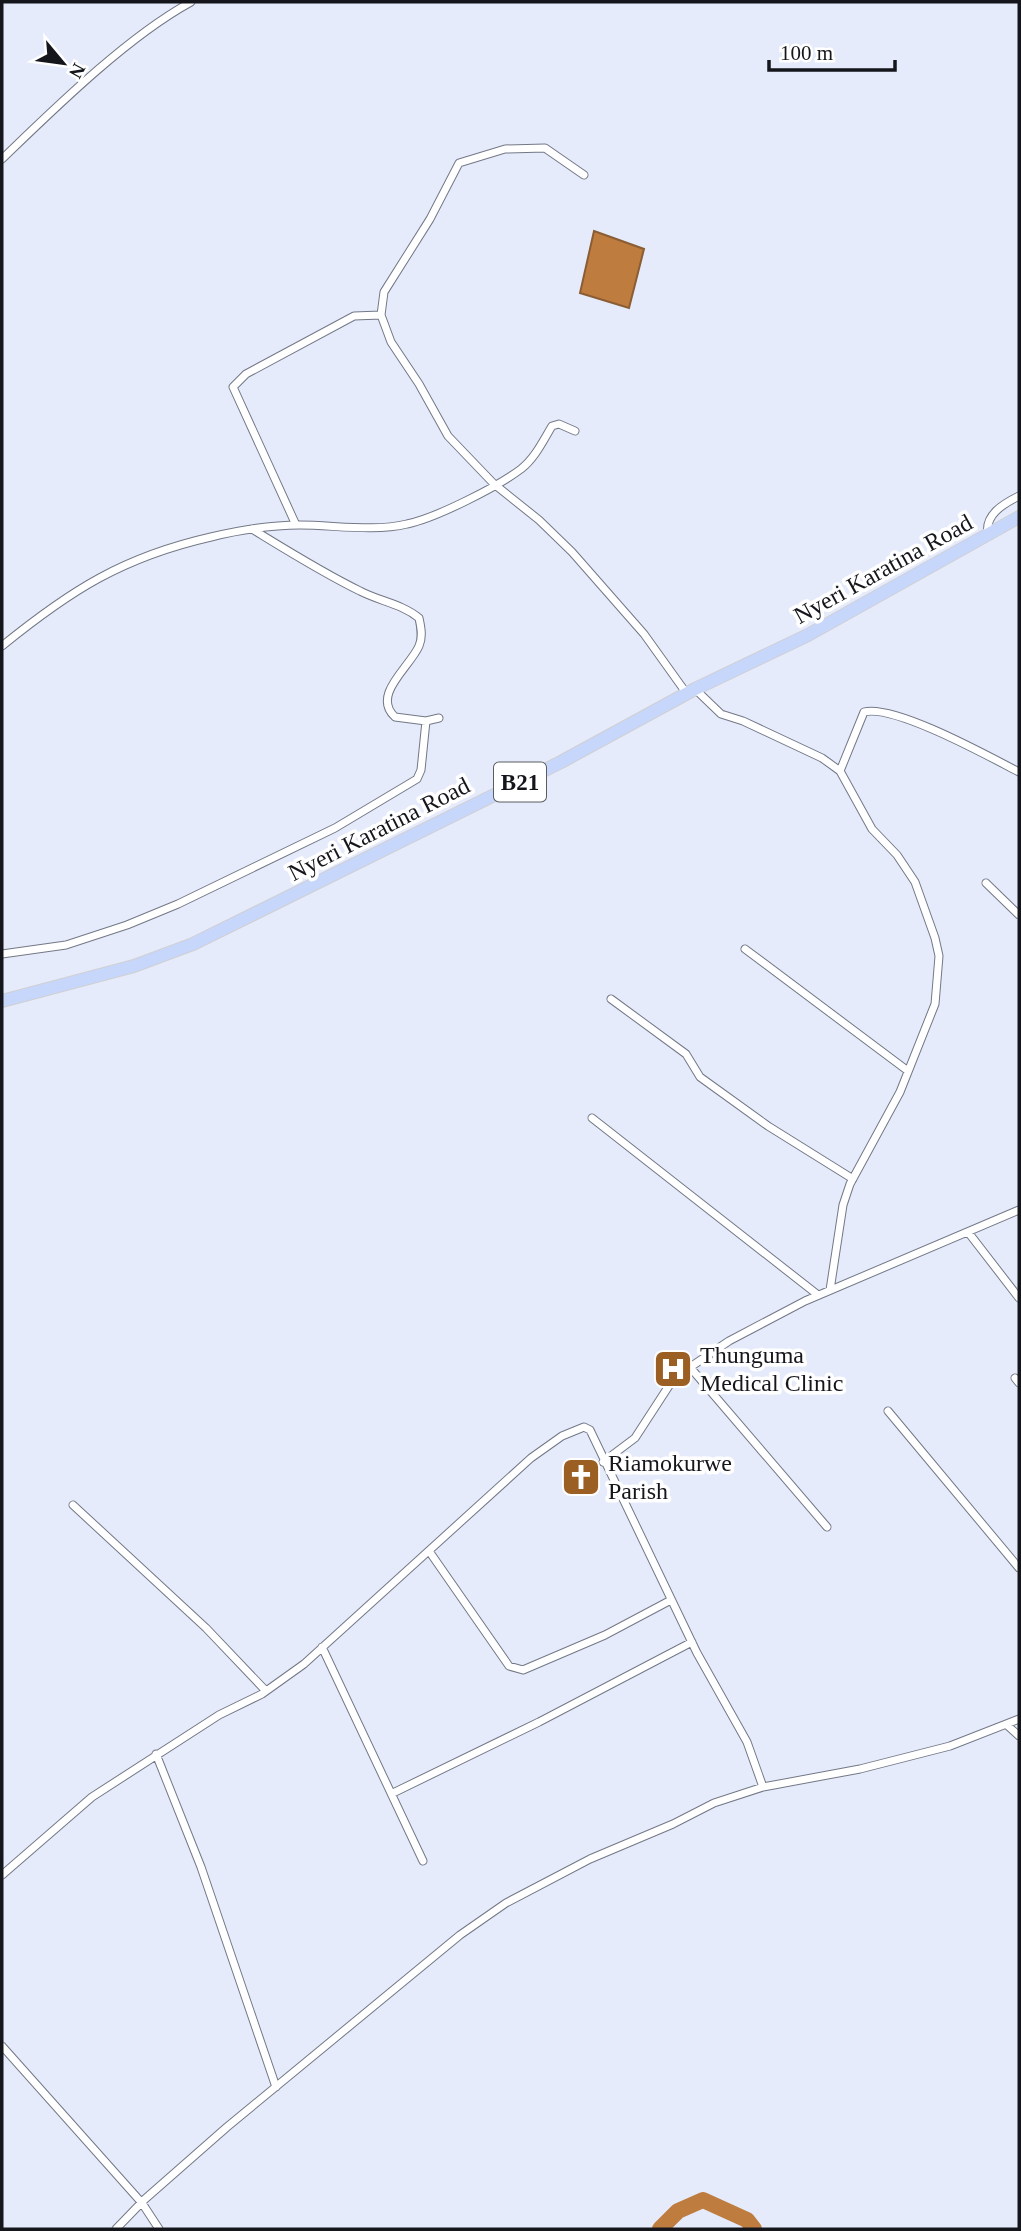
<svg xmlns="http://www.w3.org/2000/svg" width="1021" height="2231" font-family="'Times New Roman',serif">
	<rect width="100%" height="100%" fill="#e5ebfb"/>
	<!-- water -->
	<path fill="#be7c3f" stroke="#8b5d34" stroke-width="2" d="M 594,231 L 644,249 L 629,308 L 580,293 Z"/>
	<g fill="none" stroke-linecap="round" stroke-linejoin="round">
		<!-- river -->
		<path stroke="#be7c3f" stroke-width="16" d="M 660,2229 L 678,2211 L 703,2200 L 747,2220 L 754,2229"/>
		<!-- minor casing -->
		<g stroke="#737886" stroke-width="9">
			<path id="minor" d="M 2,159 C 55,108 127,37 191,2
				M 584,175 L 545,148 L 505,149 L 459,163 L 430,219 L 384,292 L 381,315 L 391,342 L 419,384 L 448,436 L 494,484 L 539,520 L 572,552 L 644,634 L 687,694
				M 296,525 L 233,387 L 246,374 L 354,316 L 381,315
				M 252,529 C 288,551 323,573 360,591 C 379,601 402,604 419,618 C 421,627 423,637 419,646 C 410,667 371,695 395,717 L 426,721 L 439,718
				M 988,535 C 984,515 1003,504 1019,496
				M 2,646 C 71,590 123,557 211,537 C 240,530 271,525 300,525 C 334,525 374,532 407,524 C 436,518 497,487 521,469 C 535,458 543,441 552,426 L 559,424 L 575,431
				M 695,689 L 721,714 L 743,721 L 822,758 L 840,771 L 872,829 L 897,855 L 915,882 L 935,938 L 939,956 L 935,1004 L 900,1092 L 850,1184 L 843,1205 L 830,1290
				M 840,771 L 864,712 C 894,704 988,756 1019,772
				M 986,883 L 1019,915
				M 745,949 L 908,1071
				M 2,954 L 66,945 L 127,925 L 178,904 L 335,828 L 417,779 L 421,770 L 426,721
				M 611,999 L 686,1054 L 700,1077 L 768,1126 L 853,1179
				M 592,1118 L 818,1295
				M 968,1232 L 1019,1298
				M 689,1366 L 827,1527
				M 1015,1378 L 1019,1383
				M 888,1411 L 1019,1568
				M 603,1462 L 635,1438 L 674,1378 L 729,1341 L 805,1301 L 1019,1210
				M 73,1505 L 206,1628 L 266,1691
				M 429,1551 L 509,1666 L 523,1670 L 605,1635 L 671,1600
				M 322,1647 L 423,1861
				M 1008,1726 L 1019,1736
				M 156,1754 L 201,1867 L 276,2087
				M 393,1793 L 539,1722 L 692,1642
				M 2,1875 L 92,1797 L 219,1715 L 262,1694 L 304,1664 L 531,1458 L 562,1436 L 584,1427 L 590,1430 L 697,1653 L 747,1742 L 763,1787
				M 2,2046 L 142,2203 L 159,2229
				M 116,2229 L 145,2199 L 227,2127 L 460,1935 L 506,1903 L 590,1859 L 673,1824 L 714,1803 L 763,1787 L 860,1769 L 950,1746 L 1019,1719"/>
		</g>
		<!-- trunk casing -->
		<g stroke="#d0d0d2" stroke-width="14">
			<path id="trunk" d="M 2,1001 L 134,966 L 193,944 L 561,762 L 695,689 L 808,635 L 1019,517"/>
		</g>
		<!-- minor -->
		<use href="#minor" stroke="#fff" stroke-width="7"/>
		<!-- trunk -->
		<use href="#trunk" stroke="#c7d6fb" stroke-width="12"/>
	</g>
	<!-- icons -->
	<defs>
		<g id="hospital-square" transform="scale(2.0125)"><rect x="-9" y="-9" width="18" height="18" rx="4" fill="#9c5f23" stroke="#fff"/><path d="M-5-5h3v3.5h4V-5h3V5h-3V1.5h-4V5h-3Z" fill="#fff"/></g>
		<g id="church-square" transform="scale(2.0125)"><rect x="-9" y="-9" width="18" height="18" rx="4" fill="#9c5f23" stroke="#fff"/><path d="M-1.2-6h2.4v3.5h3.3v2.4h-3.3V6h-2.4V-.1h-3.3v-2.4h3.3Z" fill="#fff"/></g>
	</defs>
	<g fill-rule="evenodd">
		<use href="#hospital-square" x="673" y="1369"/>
		<use href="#church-square" x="581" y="1477"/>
	</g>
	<g text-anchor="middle" stroke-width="7" stroke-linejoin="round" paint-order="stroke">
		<!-- shield labels -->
		<rect fill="#fff" stroke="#5a5c60" stroke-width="2" x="494" y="762.5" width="52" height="39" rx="5"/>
		<g font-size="23" font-weight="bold" fill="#14161c">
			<text x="520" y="790">B21</text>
		</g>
		<!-- street labels -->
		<g font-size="24" fill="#14161c" stroke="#fff">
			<text transform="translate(883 569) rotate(-29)" y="8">Nyeri Karatina Road</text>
			<text transform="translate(379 829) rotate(-27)" y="8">Nyeri Karatina Road</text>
		</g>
		<!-- poi labels -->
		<g font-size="24" fill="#14161c" stroke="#fff" text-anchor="start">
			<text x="700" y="1363">Thunguma<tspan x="700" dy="28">Medical Clinic</tspan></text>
			<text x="608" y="1471">Riamokurwe<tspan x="608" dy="28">Parish</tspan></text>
		</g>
	</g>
	<!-- border -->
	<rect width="1021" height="2231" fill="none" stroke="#14161c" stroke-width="7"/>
	<!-- north arrow -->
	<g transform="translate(63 63) rotate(119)" stroke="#ffffff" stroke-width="5" paint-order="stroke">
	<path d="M0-5L12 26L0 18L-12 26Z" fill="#14161c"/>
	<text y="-10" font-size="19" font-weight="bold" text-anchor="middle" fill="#14161c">N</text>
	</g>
	<!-- scale -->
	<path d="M769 60v10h126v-10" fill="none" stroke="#14161c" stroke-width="3.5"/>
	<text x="780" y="60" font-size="21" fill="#14161c" stroke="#ffffff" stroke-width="5" paint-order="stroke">100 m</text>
</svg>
